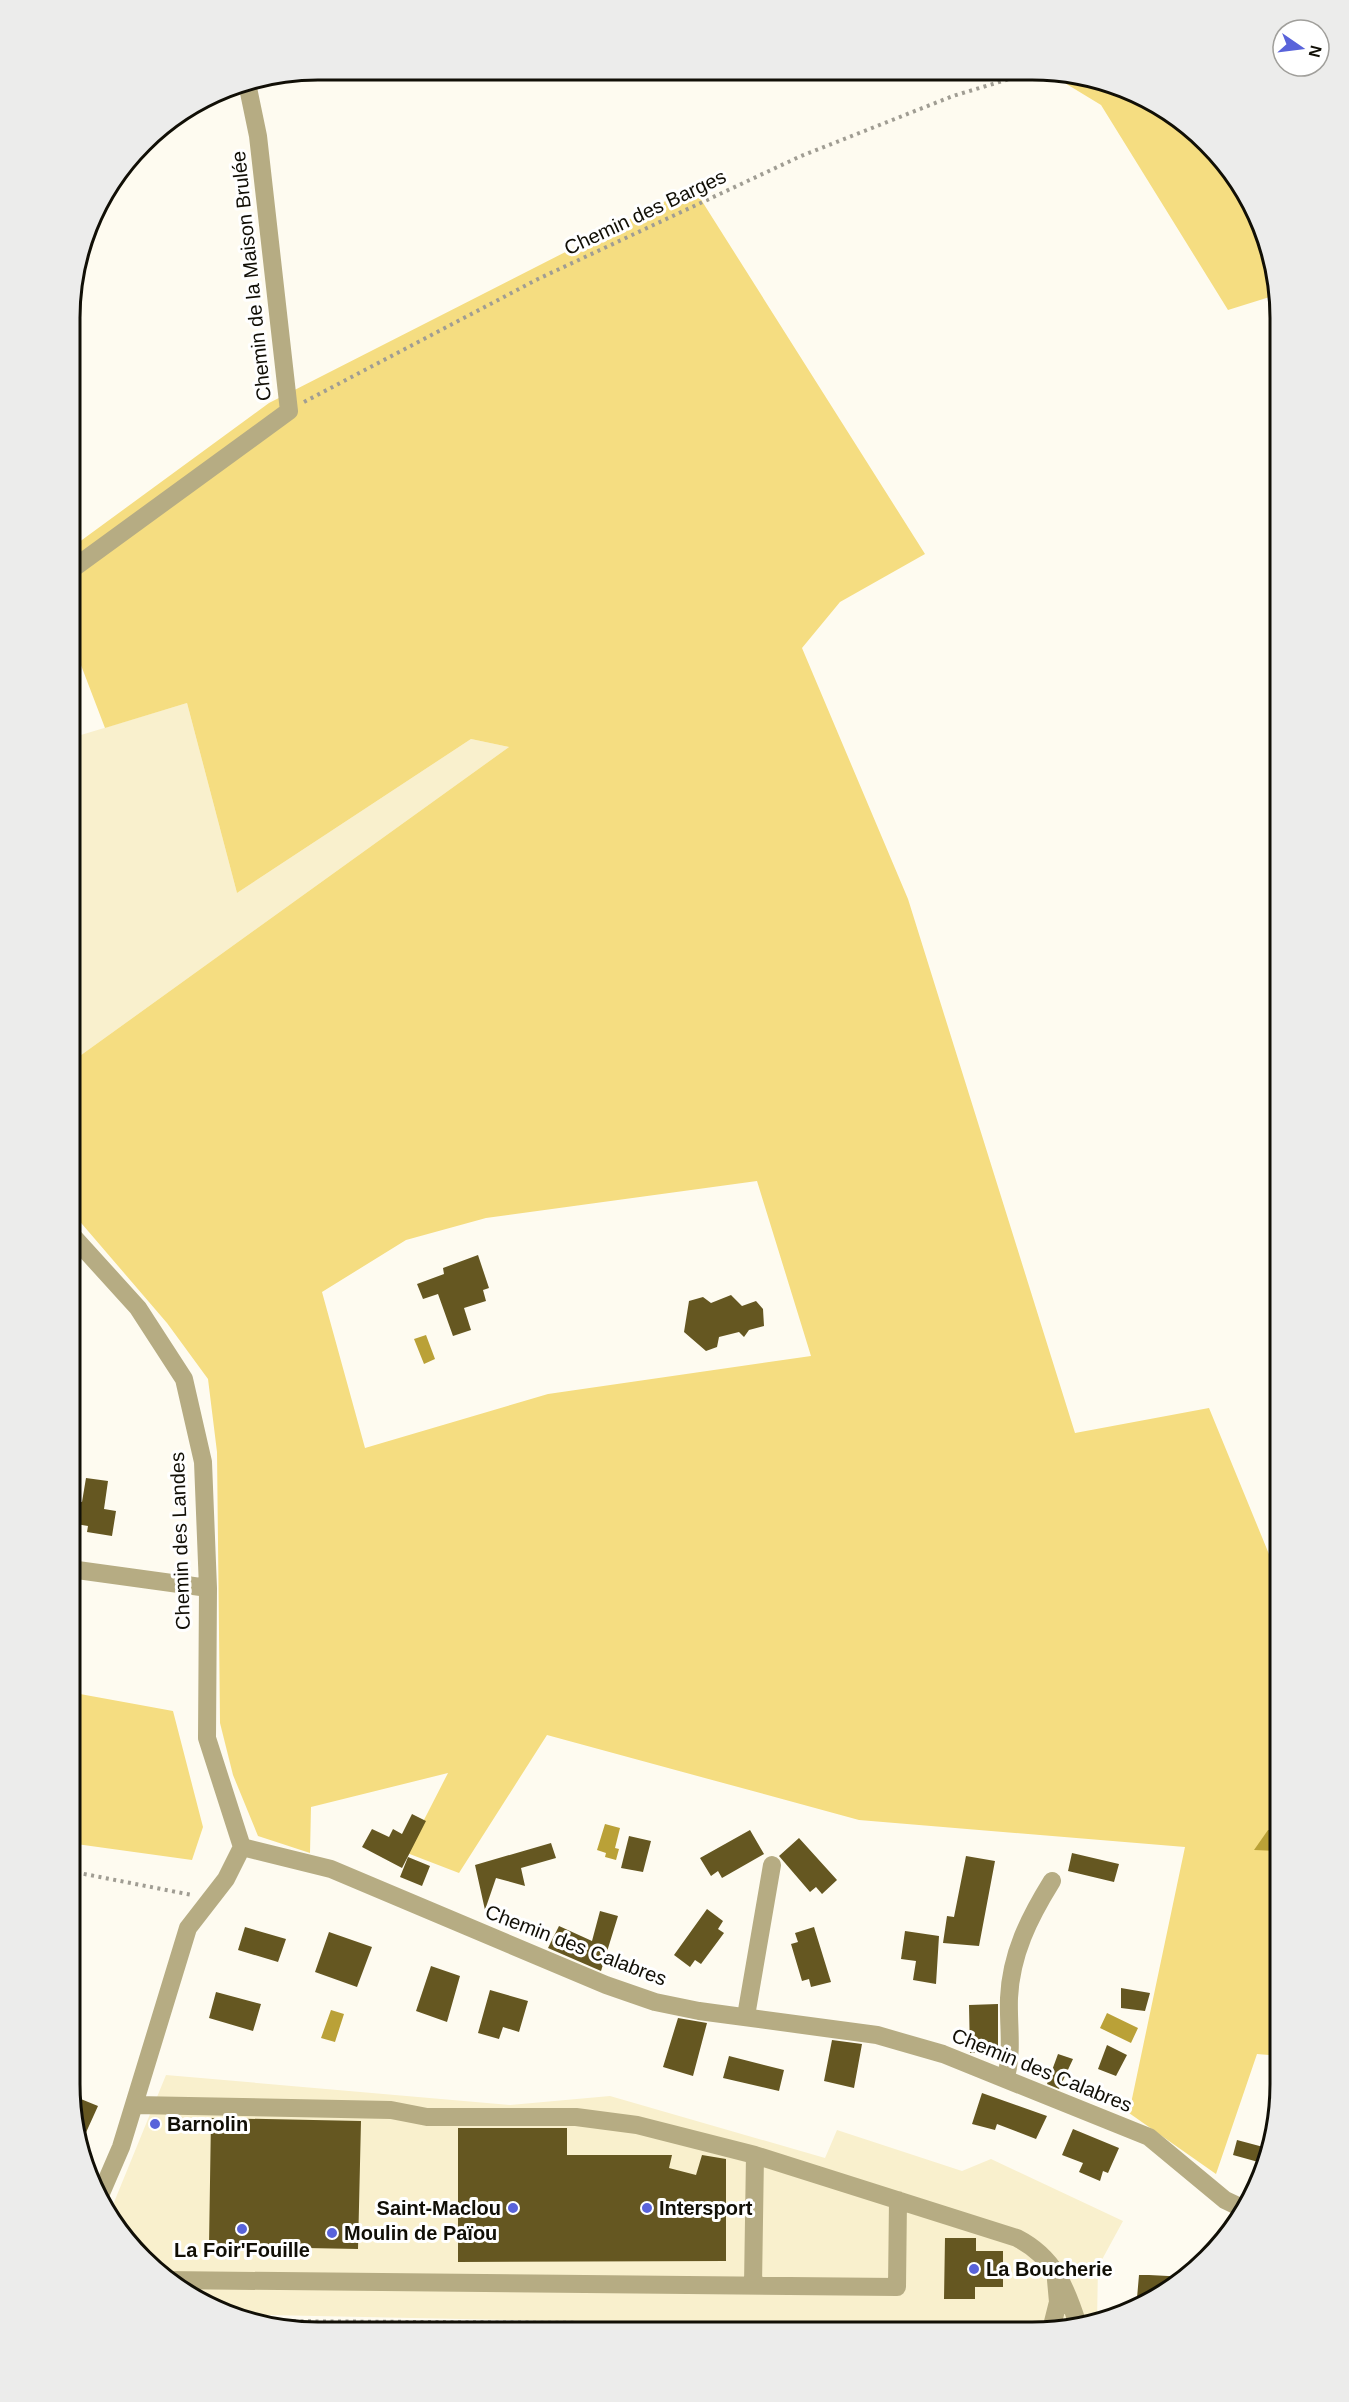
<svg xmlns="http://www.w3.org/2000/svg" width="1349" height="2402" font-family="Helvetica,sans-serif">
	<rect width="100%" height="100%" fill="#fefbf0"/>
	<!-- built -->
	<path fill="#f9f0cd" d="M 187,703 L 237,893 L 471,739 L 509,747 L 70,1063 L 71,738 Z
		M 166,2075 L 510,2105 L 610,2096 L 825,2158 L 837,2130 L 962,2171 L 991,2159 L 1123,2221 L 1098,2267 L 1097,2322 L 1042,2331 L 222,2314 L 166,2281 L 108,2217 Z"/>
	<!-- green -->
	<path fill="#f5dd81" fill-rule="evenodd" d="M 1050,74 C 1146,74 1236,147 1266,237 C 1273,255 1273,277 1276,295 L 1228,310 L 1101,105 Z
		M 693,187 L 925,554 L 840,602 L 802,648 L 908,899 L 1075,1433 L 1209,1408 L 1280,1581 L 1279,2056 L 1257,2054 L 1216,2174 L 1129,2113 L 1185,1847 L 859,1820 L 547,1735 L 459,1873 L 407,1853 L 448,1773 L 311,1807 L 310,1853 L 258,1836 L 233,1775 L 220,1723 L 217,1452 L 208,1379 L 167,1323 L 70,1210 L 70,1186 L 74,1180 L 70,1175 L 70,1063 L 509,747 L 471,739 L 237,893 L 187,703 L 105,728 L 71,639 L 71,548 L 269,403 ZM 757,1181 L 811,1356 L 548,1394 L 365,1448 L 322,1292 L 406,1240 L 486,1218 Z
		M 69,1692 L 173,1711 L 203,1827 L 192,1860 L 69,1843 Z"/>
	<!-- water -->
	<path fill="#baa137" d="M 426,1335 L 435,1359 L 424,1364 L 414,1339 Z
		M 605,1824 L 620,1828 L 615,1848 L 619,1849 L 616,1860 L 605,1857 L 606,1853 L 597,1850 Z
		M 1268,1830 L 1280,1831 L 1280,1851 L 1254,1850 Z
		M 331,2010 L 344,2014 L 335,2042 L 321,2038 Z
		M 1107,2013 L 1138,2028 L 1131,2043 L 1100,2028 Z"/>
	<!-- building -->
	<path fill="#655721" d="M 478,1255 L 489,1288 L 483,1290 L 486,1301 L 464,1308 L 471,1330 L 453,1336 L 438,1294 L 423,1299 L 417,1284 L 444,1274 L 443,1268 Z
		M 731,1295 L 742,1306 L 756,1301 L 763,1309 L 764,1326 L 749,1330 L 744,1337 L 739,1332 L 719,1337 L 717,1347 L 706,1351 L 684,1332 L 689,1301 L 703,1297 L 711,1303 Z
		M 86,1478 L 108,1481 L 104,1509 L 116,1511 L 112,1536 L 87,1532 L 88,1526 L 70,1523 L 70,1500 L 82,1502 Z
		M 412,1814 L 426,1821 L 402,1868 L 362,1847 L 372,1829 L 389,1837 L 393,1829 L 402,1834 Z
		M 750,1830 L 764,1854 L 722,1878 L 718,1871 L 711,1876 L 700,1858 Z
		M 629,1836 L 651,1841 L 643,1872 L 621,1868 Z
		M 799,1838 L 837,1880 L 822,1894 L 816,1887 L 810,1892 L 779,1856 Z
		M 551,1843 L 556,1858 L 521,1868 L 525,1886 L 496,1878 L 485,1910 L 475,1865 Z
		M 1072,1853 L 1119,1864 L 1114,1882 L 1068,1871 Z
		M 966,1856 L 995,1861 L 979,1946 L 943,1943 L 947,1916 L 954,1917 Z
		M 408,1857 L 430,1866 L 422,1886 L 400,1877 Z
		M 707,1909 L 723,1921 L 718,1929 L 724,1933 L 701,1964 L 695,1960 L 690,1967 L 674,1955 Z
		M 600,1911 L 618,1916 L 601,1971 L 548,1948 L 559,1926 L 592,1941 Z
		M 245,1927 L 286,1939 L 278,1962 L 238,1950 Z
		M 814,1927 L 831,1982 L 811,1987 L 809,1979 L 802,1981 L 791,1944 L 798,1942 L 795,1933 Z
		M 905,1931 L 939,1936 L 936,1984 L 913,1980 L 916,1961 L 901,1959 Z
		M 329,1932 L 372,1947 L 357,1987 L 315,1972 Z
		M 431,1966 L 460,1976 L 447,2022 L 416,2011 Z
		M 1121,1988 L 1150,1993 L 1145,2011 L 1121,2008 Z
		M 490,1990 L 528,2001 L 519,2032 L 503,2027 L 499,2039 L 478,2033 Z
		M 216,1992 L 261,2004 L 253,2031 L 209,2018 Z
		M 998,2004 L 998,2052 L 970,2053 L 969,2005 Z
		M 678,2018 L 707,2023 L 693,2076 L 663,2067 Z
		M 832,2040 L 862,2044 L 854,2088 L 824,2081 Z
		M 1107,2045 L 1127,2055 L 1116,2076 L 1098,2069 Z
		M 1058,2054 L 1073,2059 L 1059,2089 L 1047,2084 Z
		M 729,2056 L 784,2070 L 779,2091 L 723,2078 Z
		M 982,2093 L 1047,2116 L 1036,2139 L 997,2124 L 995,2130 L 972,2124 Z
		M 71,2095 L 98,2106 L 79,2148 Z
		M 211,2118 L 361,2121 L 358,2249 L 209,2246 Z
		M 458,2128 L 567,2128 L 567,2155 L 672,2155 L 669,2168 L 696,2175 L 702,2155 L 726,2159 L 726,2261 L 458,2262 Z
		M 1073,2129 L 1119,2148 L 1108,2173 L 1103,2171 L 1100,2181 L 1079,2172 L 1083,2163 L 1062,2155 Z
		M 1237,2140 L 1267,2148 L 1262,2163 L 1233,2155 Z
		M 945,2238 L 976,2238 L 976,2251 L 1003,2251 L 1003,2287 L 975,2287 L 975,2299 L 944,2299 Z
		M 1139,2275 L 1149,2275 L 1187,2277 L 1151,2298 L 1137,2298 Z"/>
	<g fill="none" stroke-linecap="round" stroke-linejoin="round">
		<!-- path -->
		<path stroke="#a09d93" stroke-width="4" stroke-dasharray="3 4.5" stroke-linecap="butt" d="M 304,402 L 538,279 L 801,156 L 953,96 L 1029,73
			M 69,1871 L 192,1895
			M 248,2321 L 598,2323 L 897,2333"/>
		<!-- minor -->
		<path stroke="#b6ac83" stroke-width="18" d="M 71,570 L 289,411 L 258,136 L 247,83
			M 70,1233 L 138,1308 L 184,1379 L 203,1462 L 208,1588 L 207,1738 L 242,1847
			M 70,1569 L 208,1588
			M 242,1847 L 331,1869 L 606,1985 L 655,2002 L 699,2011 L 877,2035 L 943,2054 L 1149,2137 L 1225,2200 L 1244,2209
			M 746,2016 L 772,1865
			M 1006,2077 C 1013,2050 1008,2025 1009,1998 C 1011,1954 1029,1918 1052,1881
			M 135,2105 L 391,2110 L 427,2117 L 576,2117 L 637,2125 L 755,2155 L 1017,2238 C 1054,2257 1066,2287 1078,2325
			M 99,2198 L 121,2147 L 188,1928 L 226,1879 L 242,1847
			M 164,2280 L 897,2287 L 898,2200
			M 753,2285 L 755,2155
			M 1051,2330 L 1058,2302 L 1056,2280"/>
	</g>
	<!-- markers -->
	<g fill="#5963da" stroke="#fff" stroke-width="2">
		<circle cx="155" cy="2124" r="6"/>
		<circle cx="513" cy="2208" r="6"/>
		<circle cx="647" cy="2208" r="6"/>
		<circle cx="242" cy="2229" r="6"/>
		<circle cx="332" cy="2233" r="6"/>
		<circle cx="974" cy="2269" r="6"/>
	</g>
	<g text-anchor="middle" stroke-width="6" stroke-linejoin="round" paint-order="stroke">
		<!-- street labels -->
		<g font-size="20" fill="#110f06" stroke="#fff">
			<text transform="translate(645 212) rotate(-25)" y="7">Chemin des Barges</text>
			<text transform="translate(251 276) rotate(-96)" y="7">Chemin de la Maison Brulée</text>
			<text transform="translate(180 1541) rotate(-92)" y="7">Chemin des Landes</text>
			<text transform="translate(576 1945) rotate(21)" y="7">Chemin des Calabres</text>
			<text transform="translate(1042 2070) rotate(22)" y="7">Chemin des Calabres</text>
		</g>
		<!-- poi labels -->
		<g font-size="20" font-weight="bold" fill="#110f06" stroke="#fff" text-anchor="start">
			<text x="167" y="2131">Barnolin</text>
			<text x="501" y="2215" text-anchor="end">Saint-Maclou</text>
			<text x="659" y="2215">Intersport</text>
			<text x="344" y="2240">Moulin de Païou</text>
			<text x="242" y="2257" text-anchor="middle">La Foir'Fouille</text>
			<text x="986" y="2276">La Boucherie</text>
		</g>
	</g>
	<!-- crop -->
	<path d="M0 0H1349V2402H0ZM318 80H1032A238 238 0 0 1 1270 318V2084A238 238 0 0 1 1032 2322H318A238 238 0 0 1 80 2084V318A238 238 0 0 1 318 80Z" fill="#ececeb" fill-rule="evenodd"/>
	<path fill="none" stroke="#110f06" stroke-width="3" d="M318 80H1032A238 238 0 0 1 1270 318V2084A238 238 0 0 1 1032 2322H318A238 238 0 0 1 80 2084V318A238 238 0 0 1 318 80Z"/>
	<!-- north arrow -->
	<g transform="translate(1301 48) rotate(104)"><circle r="28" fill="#ffffff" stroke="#a09f9b" stroke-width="1.5"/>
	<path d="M0-4.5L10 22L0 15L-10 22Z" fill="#5963da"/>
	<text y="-9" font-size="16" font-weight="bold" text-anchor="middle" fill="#110f06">N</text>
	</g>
</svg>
